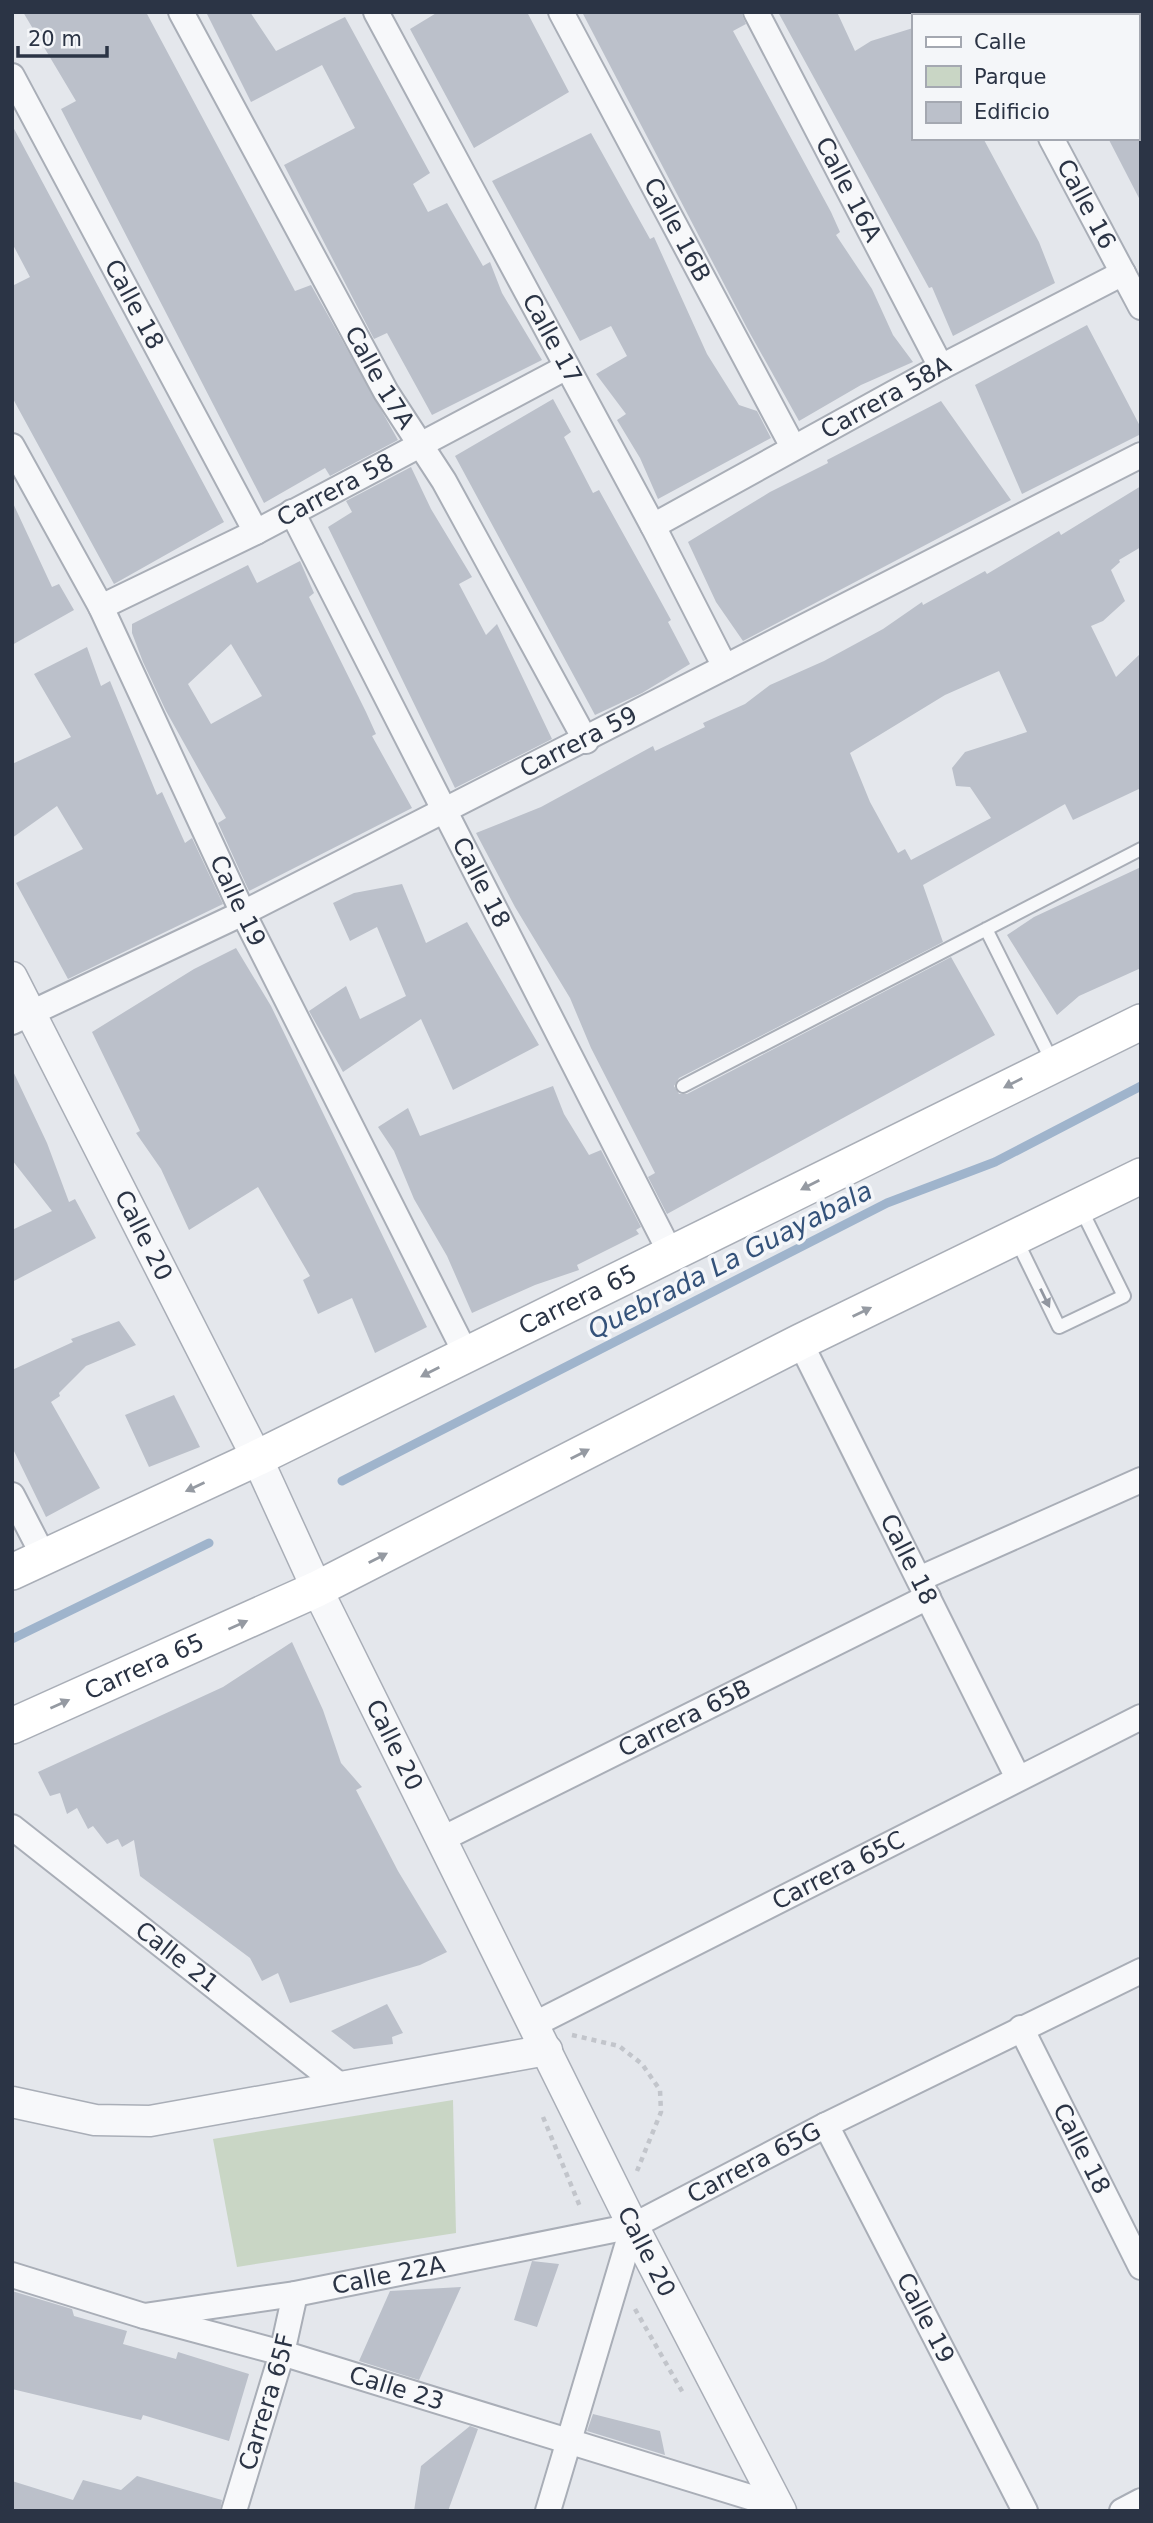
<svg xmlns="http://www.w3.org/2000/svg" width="1153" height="2523" font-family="'DejaVu Sans',sans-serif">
	<rect width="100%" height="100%" fill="#e4e7ec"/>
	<!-- green -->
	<path fill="#c9d6c5" d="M 453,2100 L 456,2233 L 237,2267 L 213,2139 Z"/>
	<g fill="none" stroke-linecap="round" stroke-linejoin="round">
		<!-- stream -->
		<path stroke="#9fb4cc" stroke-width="9" d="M 342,1481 L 887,1203 L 995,1162 L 1141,1086
			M 12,1639 L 209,1543"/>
	</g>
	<!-- building -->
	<path fill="#bbc0ca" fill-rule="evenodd" d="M 23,12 L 146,12 L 295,291 L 311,285 L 398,440 L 330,476 L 325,468 L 264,503 L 61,109 L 76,101 Z
		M 206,12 L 250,12 L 276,51 L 345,17 L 430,173 L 413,184 L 428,212 L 447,203 L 483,266 L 490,262 L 502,293 L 542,360 L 432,415 L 387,333 L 374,339 L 284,165 L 355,128 L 322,65 L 251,102 Z
		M 438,12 L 527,12 L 569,92 L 474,148 L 410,29 Z
		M 582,12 L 741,12 L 746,24 L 733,31 L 831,212 L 840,232 L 836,235 L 872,289 L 893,335 L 913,362 L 861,385 L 799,421 L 747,328 Z
		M 778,12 L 837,12 L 855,51 L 871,41 L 913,28 L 913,138 L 983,138 L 1039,242 L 1055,283 L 953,336 L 932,287 L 929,288 Z
		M 12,125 L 224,522 L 114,584 L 12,397 L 12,286 L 30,277 L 12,243 Z
		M 591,133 L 650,239 L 654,237 L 707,354 L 739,405 L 757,411 L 771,438 L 658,499 L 640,458 L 617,420 L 626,414 L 596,374 L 627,356 L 611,326 L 580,341 L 492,181 Z
		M 1108,138 L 1141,138 L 1141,202 Z
		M 1087,325 L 1141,428 L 1141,434 L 1022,494 L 975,385 Z
		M 553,399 L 571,432 L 564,437 L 593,493 L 599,490 L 654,589 L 671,620 L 668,622 L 690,664 L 642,693 L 595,715 L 455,456 Z
		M 941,401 L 1011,500 L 743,641 L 716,602 L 688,542 L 770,492 L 828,463 L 827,460 Z
		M 411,467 L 431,509 L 472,577 L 459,584 L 486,635 L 497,624 L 552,739 L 455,788 L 328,527 L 352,512 L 346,501 Z
		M 1141,486 L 1141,547 L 1119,560 L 1120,562 L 1111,570 L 1125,601 L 1103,621 L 1091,626 L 1116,677 L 1141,653 L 1141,788 L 1073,820 L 1065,804 L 923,885 L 943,942 L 679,1078 L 674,1086 L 679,1094 L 687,1094 L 951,957 L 995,1035 L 667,1214 L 648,1177 L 655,1173 L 591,1048 L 570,998 L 515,907 L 476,833 L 541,807 L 653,746 L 655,751 L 705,727 L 703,723 L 745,704 L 770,685 L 824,661 L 883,629 L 922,602 L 923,605 L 985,571 L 987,574 L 1059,531 L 1061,535 ZM 999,671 L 1027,732 L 965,752 L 952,768 L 956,786 L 970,787 L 991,818 L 911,860 L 905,849 L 898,853 L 870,802 L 850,753 L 945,695 Z
		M 12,501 L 52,587 L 59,584 L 74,610 L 12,645 Z
		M 300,561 L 314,593 L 309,597 L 366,712 L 376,734 L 372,736 L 412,808 L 249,891 L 218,823 L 226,818 L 166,711 L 143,662 L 132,633 L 132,624 L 248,565 L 257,583 ZM 231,644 L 262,696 L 211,724 L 188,684 Z
		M 87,647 L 101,686 L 110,681 L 157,795 L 162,792 L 185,843 L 192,838 L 223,904 L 68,979 L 16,883 L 83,849 L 57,806 L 12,838 L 12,764 L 71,737 L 34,674 Z
		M 1141,867 L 1141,968 L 1079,996 L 1057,1015 L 1007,935 L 1034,917 Z
		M 402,884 L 426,943 L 467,922 L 539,1045 L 453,1090 L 421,1019 L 343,1072 L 309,1011 L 346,986 L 360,1019 L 406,996 L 377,927 L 350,941 L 333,903 L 354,893 Z
		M 236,948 L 271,1006 L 427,1327 L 375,1353 L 352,1298 L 318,1314 L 303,1280 L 310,1276 L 258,1187 L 189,1230 L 161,1169 L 136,1133 L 140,1131 L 92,1032 L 194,969 Z
		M 12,1069 L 47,1143 L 69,1202 L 75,1199 L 96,1238 L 12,1282 L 12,1230 L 52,1211 L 12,1160 Z
		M 553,1086 L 564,1114 L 589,1155 L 601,1150 L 641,1227 L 636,1230 L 639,1234 L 577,1265 L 579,1270 L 535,1285 L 472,1313 L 447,1256 L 414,1199 L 394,1151 L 378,1127 L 408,1108 L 420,1136 Z
		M 119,1321 L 136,1345 L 86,1366 L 59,1393 L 60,1396 L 51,1402 L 100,1488 L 46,1517 L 12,1447 L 12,1370 L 73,1342 L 71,1339 Z
		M 174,1395 L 200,1447 L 149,1467 L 125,1415 Z
		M 292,1642 L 323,1710 L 341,1763 L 362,1787 L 356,1790 L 398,1871 L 447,1952 L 420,1965 L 290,2003 L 278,1973 L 262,1981 L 250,1958 L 140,1876 L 134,1840 L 122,1847 L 118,1839 L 107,1844 L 93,1826 L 88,1829 L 77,1808 L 67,1814 L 60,1793 L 50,1796 L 38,1772 L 223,1687 Z
		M 387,2004 L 403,2033 L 392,2037 L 393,2044 L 354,2049 L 331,2031 Z
		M 532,2261 L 559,2264 L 537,2327 L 514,2320 Z
		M 461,2287 L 419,2380 L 359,2361 L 390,2291 Z
		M 12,2291 L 72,2309 L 74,2316 L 127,2331 L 123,2344 L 176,2359 L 178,2352 L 249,2374 L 229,2441 L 143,2415 L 141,2420 L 12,2389 Z
		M 593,2414 L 660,2431 L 665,2455 L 587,2431 Z
		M 470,2426 L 478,2429 L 448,2511 L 414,2511 L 421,2466 Z
		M 137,2476 L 222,2500 L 220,2511 L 12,2511 L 12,2481 L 73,2500 L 83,2480 L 121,2490 Z"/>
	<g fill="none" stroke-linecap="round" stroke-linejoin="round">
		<!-- service casing -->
		<g stroke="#a9aeb7" stroke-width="16">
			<path id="service" d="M 986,929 L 1053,1063
				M 683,1086 L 1141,849
				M 1017,1241 L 1059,1327 L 1124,1296 L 1081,1209"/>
		</g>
		<!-- minor casing -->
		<g stroke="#a9aeb7" stroke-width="28">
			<g id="minor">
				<path id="s1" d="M 181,12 L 386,392 L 444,481 L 586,741"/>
				<path id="s2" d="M 376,12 L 653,526 L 725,667"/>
				<path id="s3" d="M 561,12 L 793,447"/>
				<path id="s4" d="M 756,12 L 941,367"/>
				<path d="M 984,12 L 986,16"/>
				<path id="s5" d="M 12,76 L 256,532"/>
				<path id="s6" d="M 1051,138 L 1141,307"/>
				<path id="s7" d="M 12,446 L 101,607 L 243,913 L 466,1354"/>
				<path id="s8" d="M 292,512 L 671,1254"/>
				<path id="s9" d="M 653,526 L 941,367 L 1123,273"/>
				<path id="s10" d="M 101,607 L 256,532 L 567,367"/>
				<path id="s11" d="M 12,1022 L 243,913 L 1141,455"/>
				<path id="s12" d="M 800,1342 L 1018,1778"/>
				<path d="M 12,1495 L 44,1557"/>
				<path d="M 919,1579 L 1141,1480"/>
				<path id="s13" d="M 12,1827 L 342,2087"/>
				<path id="s14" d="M 442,1839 L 928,1597"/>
				<path id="s15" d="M 535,2024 L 1141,1717"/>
				<path id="s16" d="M 1021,2028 L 1141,2267"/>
				<path id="s17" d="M 826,2125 L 1025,2511"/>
				<path id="s18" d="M 12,2275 L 144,2316 L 282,2353 L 779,2506"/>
				<path id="s19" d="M 144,2316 L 295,2294 L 633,2226 L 826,2125 L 1141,1971"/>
				<path id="s20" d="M 234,2511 L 282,2353 L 295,2294"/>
				<path d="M 548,2511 L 633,2226"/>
				<path d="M 1122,2511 L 1141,2501"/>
			</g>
		</g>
		<!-- tertiary casing -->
		<g stroke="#a9aeb7" stroke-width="33">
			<g id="tertiary">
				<path id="s21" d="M 12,977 L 257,1458 L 317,1589 L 633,2226 L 781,2511"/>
				<path d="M 12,2102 L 95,2120 L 150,2121 L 547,2050"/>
			</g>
		</g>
		<!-- secondary casing -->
		<g stroke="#a9aeb7" stroke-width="38">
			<g id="secondary">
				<path id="s22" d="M 12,1572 L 257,1458 L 1141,1022"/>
				<path id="s23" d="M 12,1726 L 317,1589 L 800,1342 L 1141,1176"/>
			</g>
		</g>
		<!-- path -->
		<path stroke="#c2c5cb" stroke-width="4.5" stroke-dasharray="5 5" stroke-linecap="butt" d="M 572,2035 L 619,2046 L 642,2064 L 660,2090 L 661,2112 L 637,2171
			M 543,2117 L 581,2209
			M 635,2309 L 683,2393"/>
		<!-- service -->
		<use href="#service" stroke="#f7f8fa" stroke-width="12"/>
		<!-- minor -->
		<use href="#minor" stroke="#f7f8fa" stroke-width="24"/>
		<!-- tertiary -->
		<use href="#tertiary" stroke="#f7f8fa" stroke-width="30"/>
		<!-- secondary -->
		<use href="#secondary" stroke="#fff" stroke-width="35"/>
	</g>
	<!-- one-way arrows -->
	<defs><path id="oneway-solid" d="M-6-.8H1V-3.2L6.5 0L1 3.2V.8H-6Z" transform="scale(1.75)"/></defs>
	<g fill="#959aa2">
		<use href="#oneway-solid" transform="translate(1013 1083) rotate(153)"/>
		<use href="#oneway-solid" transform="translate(810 1185) rotate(153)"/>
		<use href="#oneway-solid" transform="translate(862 1312) rotate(-26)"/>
		<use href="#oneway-solid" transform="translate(430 1372) rotate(153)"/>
		<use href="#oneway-solid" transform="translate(580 1454) rotate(-27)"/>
		<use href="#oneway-solid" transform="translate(195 1487) rotate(155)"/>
		<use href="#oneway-solid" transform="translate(378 1558) rotate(-27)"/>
		<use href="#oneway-solid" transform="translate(238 1625) rotate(-24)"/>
		<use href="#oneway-solid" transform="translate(60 1704) rotate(-24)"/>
	</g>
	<use fill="#9196a0" href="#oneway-solid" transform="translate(1045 1298) rotate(64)"/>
	<g text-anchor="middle" stroke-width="7" stroke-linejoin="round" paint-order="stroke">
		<!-- street labels -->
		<g font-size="24" fill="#2b3445" stroke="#f4f6f9">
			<text dy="8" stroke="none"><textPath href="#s4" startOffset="200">Calle 16A</textPath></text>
			<text dy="8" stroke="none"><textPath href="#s6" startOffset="75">Calle 16</textPath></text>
			<text dy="8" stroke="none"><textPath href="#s3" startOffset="247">Calle 16B</textPath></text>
			<text dy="8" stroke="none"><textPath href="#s5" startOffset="259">Calle 18</textPath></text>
			<text dy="8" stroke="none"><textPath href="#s2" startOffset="371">Calle 17</textPath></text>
			<text dy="8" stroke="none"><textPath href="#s1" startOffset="416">Calle 17A</textPath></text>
			<text dy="8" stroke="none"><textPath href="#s9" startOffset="266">Carrera 58A</textPath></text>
			<text dy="8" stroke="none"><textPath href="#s10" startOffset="262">Carrera 58</textPath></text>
			<text dy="8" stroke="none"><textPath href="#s11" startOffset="632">Carrera 59</textPath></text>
			<text dy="8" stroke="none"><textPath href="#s8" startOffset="416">Calle 18</textPath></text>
			<text dy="8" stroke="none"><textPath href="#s7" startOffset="508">Calle 19</textPath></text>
			<text dy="8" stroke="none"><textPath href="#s21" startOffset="290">Calle 20</textPath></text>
			<text dy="8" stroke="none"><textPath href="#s22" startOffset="628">Carrera 65</textPath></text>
			<text dy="8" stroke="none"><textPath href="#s12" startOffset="243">Calle 18</textPath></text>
			<text dy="8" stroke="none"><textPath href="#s23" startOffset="145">Carrera 65</textPath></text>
			<text dy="8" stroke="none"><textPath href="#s14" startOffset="271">Carrera 65B</textPath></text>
			<text dy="8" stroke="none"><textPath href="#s21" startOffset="858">Calle 20</textPath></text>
			<text dy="8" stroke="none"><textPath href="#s15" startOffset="340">Carrera 65C</textPath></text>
			<text dy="8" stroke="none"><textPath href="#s13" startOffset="210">Calle 21</textPath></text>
			<text dy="8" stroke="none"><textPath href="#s16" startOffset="135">Calle 18</textPath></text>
			<text dy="8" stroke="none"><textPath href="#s19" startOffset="634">Carrera 65G</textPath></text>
			<text dy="8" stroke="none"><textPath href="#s21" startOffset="1424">Calle 20</textPath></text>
			<text dy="8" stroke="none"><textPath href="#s19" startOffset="248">Calle 22A</textPath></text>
			<text dy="8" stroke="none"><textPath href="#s17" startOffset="217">Calle 19</textPath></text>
			<text dy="8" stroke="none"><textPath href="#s18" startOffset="401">Calle 23</textPath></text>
			<text dy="8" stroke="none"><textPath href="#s20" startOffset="114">Carrera 65F</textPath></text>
		</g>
		<!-- water labels -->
		<g font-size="26" font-style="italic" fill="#34527a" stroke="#f4f6f9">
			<text transform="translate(730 1260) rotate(-27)" y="9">Quebrada La Guayabala</text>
		</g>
	</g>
	<!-- border -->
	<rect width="1153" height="2523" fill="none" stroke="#2b3445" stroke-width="28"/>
	<!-- legend -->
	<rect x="912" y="14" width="228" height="126" fill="#f4f6f9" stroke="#a4a8b1" stroke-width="2"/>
	<rect x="926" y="37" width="35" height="10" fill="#ffffff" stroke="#a4a8b1" stroke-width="2"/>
	<text x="974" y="49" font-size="21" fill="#2b3445">Calle</text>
	<rect x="926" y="66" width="35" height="21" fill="#c9d6c5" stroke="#a4a8b1" stroke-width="2"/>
	<text x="974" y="84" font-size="21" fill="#2b3445">Parque</text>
	<rect x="926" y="102" width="35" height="21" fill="#bbc0ca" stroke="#a4a8b1" stroke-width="2"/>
	<text x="974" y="119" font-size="21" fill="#2b3445">Edificio</text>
	<!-- scale -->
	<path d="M18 46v10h89v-10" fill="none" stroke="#2b3445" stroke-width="3.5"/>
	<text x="28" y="46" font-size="21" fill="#2b3445" stroke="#f4f6f9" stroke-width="5" paint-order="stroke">20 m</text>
</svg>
